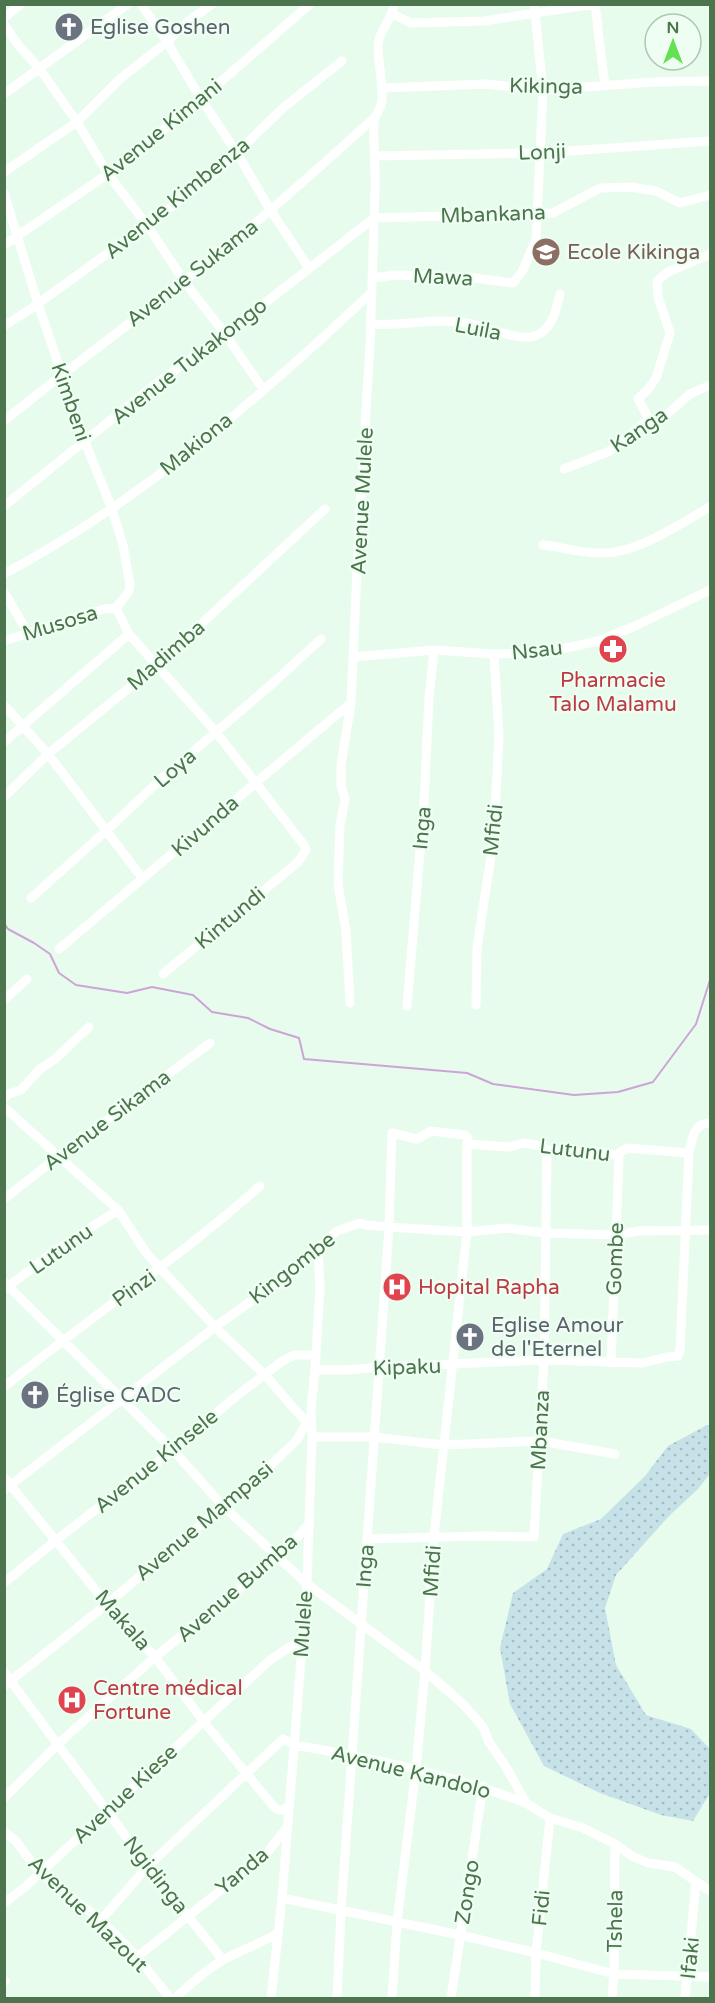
<svg xmlns="http://www.w3.org/2000/svg" width="715" height="2003" font-family="'Varela Round',sans-serif">
	<defs>
		<pattern id="grass-dots" width="8" height="8" patternUnits="userSpaceOnUse" patternTransform="scale(1.5)"><rect width="8" height="8" fill="#c7e1e9"/><path d="M2 2h.1M6 6h.1" fill="none" stroke="#a4bbbf" stroke-width="1.8" stroke-linecap="round"/></pattern>
	</defs>
	<rect width="100%" height="100%" fill="#e8fcee"/>
	<!-- grass -->
	<path fill="url(#grass-dots)" d="M 707,1425 L 710,1425 L 709,1475 L 698,1489 L 669,1516 L 616,1575 L 605,1608 L 616,1665 L 646,1715 L 691,1729 L 710,1749 L 710,1793 L 693,1821 L 661,1815 L 600,1793 L 544,1766 L 510,1704 L 500,1648 L 513,1593 L 547,1569 L 563,1534 L 601,1519 L 645,1476 L 668,1446 Z"/>
	<g fill="none" stroke-linecap="round" stroke-linejoin="round">
		<!-- stream -->
		<path stroke="#cda4d6" stroke-width="2" d="M 4,923 L 8,929 L 34,943 L 50,954 L 59,973 L 76,985 L 127,993 L 152,987 L 193,995 L 212,1012 L 248,1018 L 270,1029 L 299,1038 L 304,1059 L 467,1073 L 493,1084 L 574,1095 L 618,1092 L 653,1082 L 696,1024 L 710,980"/>
		<!-- minor -->
		<path stroke="#fff" stroke-width="9" d="M 141,4 L 167,42 L 201,99 L 237,153 L 271,211 L 309,268
			M 595,4 L 605,86
			M 393,14 L 411,23 L 484,21 L 594,4
			M 4,18 L 21,4
			M 4,24 L 19,46 L 39,68 L 77,122 L 108,174 L 147,225 L 184,281 L 225,334 L 263,389
			M 382,88 L 486,84 L 543,90 L 654,82 L 710,81
			M 4,94 L 128,4
			M 374,156 L 541,153 L 710,141
			M 4,172 L 77,122 L 121,78 L 167,42 L 191,19 L 212,4
			M 4,193 L 38,304 L 85,442 L 112,509 L 123,545 L 130,585 L 129,591 L 116,608
			M 4,245 L 108,174 L 201,99 L 310,4
			M 372,278 L 396,275 L 467,277 L 513,283 L 522,272 L 536,239 L 543,90 L 534,4
			M 370,324 C 402,327 435,317 467,323 C 485,326 519,342 535,336 C 553,329 556,310 560,294
			M 4,326 L 32,308 L 147,225 L 218,171 L 283,108 L 342,61
			M 649,419 L 638,399 L 649,388 L 656,378 L 670,333 L 658,297 L 657,281 L 668,272 L 710,254
			M 4,421 C 63,373 124,328 184,281 C 250,230 312,174 374,118
			M 564,469 L 610,451 L 649,419 L 656,424 L 690,394 L 710,385
			M 4,506 L 153,386 L 225,334 L 374,218 L 553,213 L 600,188 L 631,187 L 656,191 L 680,203 L 710,195
			M 543,545 C 561,547 581,553 599,553 C 636,555 679,524 710,507
			M 4,574 C 141,501 259,398 371,293
			M 4,592 L 28,633
			M 116,608 L 129,634 L 216,732 L 304,845 L 306,850 L 298,862 L 163,974
			M 4,641 L 104,609 L 116,608
			M 353,657 L 434,650 L 494,654 L 532,653 L 566,648 L 598,641 L 635,626 L 710,590
			M 4,705 L 48,754 L 143,879
			M 4,742 L 129,634
			M 4,797 L 48,754 L 157,665 L 325,509
			M 31,898 L 106,831 L 160,780 L 272,684 L 321,639
			M 59,949 C 157,867 253,784 351,703
			M 4,1000 L 27,979
			M 350,1003 L 346,931 L 338,884 L 340,825 L 345,799 L 341,786 L 341,765 L 351,703 L 359,527 L 370,345 L 375,192 C 376,169 373,145 374,122 C 375,114 381,109 382,100 C 383,82 378,63 378,44 C 380,29 393,19 394,4
			M 476,1005 L 477,948 L 491,856 L 496,793 L 499,737 L 494,654
			M 407,1006 L 424,803 L 429,698 L 434,650
			M 4,1099 L 8,1094 L 21,1090 L 40,1069 L 55,1059 L 89,1027
			M 4,1107 L 118,1210 L 147,1254 L 215,1327 L 265,1375 L 306,1422
			M 4,1199 L 59,1156 L 210,1043
			M 4,1282 L 173,1450 L 223,1506 L 307,1584 L 425,1671 L 463,1704 L 483,1727 L 489,1742 L 506,1767 L 526,1803 L 550,1818 L 583,1828 L 615,1844 L 632,1856 L 648,1863 L 675,1867 L 710,1891
			M 5,1289 L 53,1252 L 118,1210
			M 611,1363 L 619,1156
			M 315,1370 L 348,1370 L 378,1367 L 544,1360 L 643,1363 L 667,1357 L 678,1356 L 680,1350 L 689,1153
			M 4,1387 C 89,1318 179,1258 260,1186
			M 312,1437 L 374,1437 L 443,1445 L 541,1441 L 615,1454
			M 4,1477 L 107,1604 L 155,1657 L 204,1722 L 274,1807 C 280,1812 283,1810 289,1806
			M 4,1490 L 215,1327 L 289,1274 L 337,1231 L 360,1223 L 365,1225 L 389,1227 L 467,1232 L 506,1228 L 546,1233 L 617,1235 L 639,1231 L 710,1230
			M 367,1539 L 484,1536 L 534,1537 L 544,1360 L 547,1150
			M 4,1583 L 55,1541 L 173,1450 L 234,1398 L 281,1362 L 294,1355 L 315,1355
			M 4,1672 L 148,1866 L 223,1960
			M 4,1686 L 107,1604 L 269,1467 L 297,1440 L 309,1418
			M 4,1798 L 57,1745 L 155,1657 L 279,1557 L 309,1524
			M 4,1832 L 15,1840 L 40,1873 L 101,1920 L 137,1957 L 170,1998
			M 282,1898 L 460,1935 L 536,1953 L 614,1974 L 710,1977
			M 4,1903 L 24,1888 L 270,1660 L 302,1639
			M 101,1920 L 148,1866 L 283,1739 L 295,1745 C 374,1759 450,1774 526,1803
			M 137,1957 L 266,1854 L 288,1826
			M 4,1981 L 5,1981
			M 175,1998 C 190,1985 205,1970 223,1960 C 241,1950 260,1944 278,1933
			M 271,1998 L 282,1898 L 307,1584 L 312,1437 L 311,1409 L 315,1370 L 320,1288 L 318,1249
			M 337,1998 L 341,1912 L 389,1227 L 392,1133 L 417,1139 L 431,1131 L 465,1135 L 468,1139 L 467,1144 L 509,1147 L 524,1143 L 541,1146 L 547,1150 L 576,1151 L 589,1156 L 596,1151 L 619,1156 L 620,1152 L 628,1148 L 689,1153 C 692,1140 693,1123 710,1123
			M 392,1998 L 397,1923 L 416,1769 L 425,1671 L 434,1536 L 467,1232 L 467,1144
			M 451,1998 L 483,1786
			M 535,1998 L 536,1953 L 550,1818
			M 612,1998 L 614,1974 L 615,1844
			M 685,1998 L 696,1882"/>
	</g>
	<!-- icons -->
	<defs>
		<g id="church-disc" transform="scale(1.5)"><circle r="9.5" fill="#6b7280" stroke="#effef3"/><path d="M-1.2-6h2.4v3.5h3.3v2.4h-3.3V6h-2.4V-.1h-3.3v-2.4h3.3Z" fill="#fff"/></g>
		<g id="school-disc" transform="scale(1.5)"><circle r="9.5" fill="#8d6e63" stroke="#effef3"/><path d="M0-5L7-2L0 1L-7-2ZM-4 1L0 2.5L4 1V4Q0 6-4 4Z" fill="#fff"/></g>
		<g id="pharmacy-disc" transform="scale(1.5)"><circle r="9.5" fill="#e0444e" stroke="#effef3"/><path d="M-2-6h4v4h4v4h-4v4h-4v-4h-4v-4h4Z" fill="#fff"/></g>
		<g id="hospital-disc" transform="scale(1.5)"><circle r="9.5" fill="#e0444e" stroke="#effef3"/><path d="M-5-5h3v3.5h4V-5h3V5h-3V1.5h-4V5h-3Z" fill="#fff"/></g>
	</defs>
	<g fill-rule="evenodd">
		<use href="#church-disc" x="69" y="27"/>
		<use href="#school-disc" x="546" y="252"/>
		<use href="#pharmacy-disc" x="613" y="649"/>
		<use href="#hospital-disc" x="397" y="1287"/>
		<use href="#church-disc" x="470" y="1337"/>
		<use href="#church-disc" x="35" y="1395"/>
		<use href="#hospital-disc" x="72" y="1700"/>
	</g>
	<g text-anchor="middle" stroke-width="4.5" stroke-linejoin="round" paint-order="stroke">
		<!-- worship labels -->
		<g font-size="21" fill="#5b616d" stroke="#effef3" text-anchor="start">
			<text x="90" y="34">Eglise Goshen</text>
			<text x="491" y="1332">Eglise Amour<tspan x="491" dy="24">de l'Eternel</tspan></text>
			<text x="56" y="1402">Église CADC</text>
		</g>
		<!-- street labels -->
		<g font-size="21" fill="#4d754d" stroke="#effef3">
			<text transform="translate(546 86) rotate(1)" y="7">Kikinga</text>
			<text transform="translate(161 130) rotate(-39)" y="7">Avenue Kimani</text>
			<text transform="translate(542 152) rotate(-2)" y="7">Lonji</text>
			<text transform="translate(177 198) rotate(-39)" y="7">Avenue Kimbenza</text>
			<text transform="translate(493 214) rotate(-2)" y="7">Mbankana</text>
			<text transform="translate(192 273) rotate(-38)" y="7">Avenue Sukama</text>
			<text transform="translate(443 277) rotate(3)" y="7">Mawa</text>
			<text transform="translate(478 329) rotate(11)" y="7">Luila</text>
			<text transform="translate(189 361) rotate(-38)" y="7">Avenue Tukakongo</text>
			<text transform="translate(71 402) rotate(71)" y="7">Kimbeni</text>
			<text transform="translate(639 430) rotate(-34)" y="7">Kanga</text>
			<text transform="translate(196 444) rotate(-39)" y="7">Makiona</text>
			<text transform="translate(362 501) rotate(-87)" y="7">Avenue Mulele</text>
			<text transform="translate(60 623) rotate(-17)" y="7">Musosa</text>
			<text transform="translate(537 650) rotate(-6)" y="7">Nsau</text>
			<text transform="translate(166 655) rotate(-41)" y="7">Madimba</text>
			<text transform="translate(175 768) rotate(-41)" y="7">Loya</text>
			<text transform="translate(205 826) rotate(-41)" y="7">Kivunda</text>
			<text transform="translate(422 828) rotate(-85)" y="7">Inga</text>
			<text transform="translate(493 830) rotate(-84)" y="7">Mfidi</text>
			<text transform="translate(230 918) rotate(-40)" y="7">Kintundi</text>
			<text transform="translate(107 1120) rotate(-37)" y="7">Avenue Sikama</text>
			<text transform="translate(575 1150) rotate(7)" y="7">Lutunu</text>
			<text transform="translate(61 1249) rotate(-35)" y="7">Lutunu</text>
			<text transform="translate(615 1259) rotate(-88)" y="7">Gombe</text>
			<text transform="translate(292 1268) rotate(-38)" y="7">Kingombe</text>
			<text transform="translate(134 1288) rotate(-36)" y="7">Pinzi</text>
			<text transform="translate(407 1367) rotate(-2)" y="7">Kipaku</text>
			<text transform="translate(540 1430) rotate(-87)" y="7">Mbanza</text>
			<text transform="translate(156 1461) rotate(-39)" y="7">Avenue Kinsele</text>
			<text transform="translate(204 1521) rotate(-40)" y="7">Avenue Mampasi</text>
			<text transform="translate(365 1566) rotate(-86)" y="7">Inga</text>
			<text transform="translate(432 1571) rotate(-86)" y="7">Mfidi</text>
			<text transform="translate(237 1588) rotate(-41)" y="7">Avenue Bumba</text>
			<text transform="translate(123 1620) rotate(49)" y="7">Makala</text>
			<text transform="translate(303 1624) rotate(-86)" y="7">Mulele</text>
			<text transform="translate(411 1772) rotate(14)" y="7">Avenue Kandolo</text>
			<text transform="translate(125 1794) rotate(-43)" y="7">Avenue Kiese</text>
			<text transform="translate(242 1871) rotate(-40)" y="7">Yanda</text>
			<text transform="translate(156 1875) rotate(52)" y="7">Ngidinga</text>
			<text transform="translate(467 1892) rotate(-81)" y="7">Zongo</text>
			<text transform="translate(541 1908) rotate(-84)" y="7">Fidi</text>
			<text transform="translate(88 1914) rotate(44)" y="7">Avenue Mazout</text>
			<text transform="translate(615 1921) rotate(-89)" y="7">Tshela</text>
			<text transform="translate(690 1958) rotate(-84)" y="7">Ifaki</text>
		</g>
		<!-- education labels -->
		<g font-size="21" fill="#785e54" stroke="#effef3" text-anchor="start">
			<text x="567" y="259">Ecole Kikinga</text>
		</g>
		<!-- health labels -->
		<g font-size="21" fill="#be3a42" stroke="#effef3" text-anchor="start">
			<text x="613" y="687" text-anchor="middle">Pharmacie<tspan x="613" dy="24">Talo Malamu</tspan></text>
			<text x="418" y="1294">Hopital Rapha</text>
			<text x="93" y="1695">Centre médical<tspan x="93" dy="24">Fortune</tspan></text>
		</g>
	</g>
	<!-- border -->
	<rect width="715" height="2003" fill="none" stroke="#4d754d" stroke-width="12"/>
	<!-- north arrow -->
	<g transform="translate(673 42)"><circle r="28" fill="#effef3" stroke="#aec7b1" stroke-width="1.5"/>
	<path d="M0-4.5L10 22L0 15L-10 22Z" fill="#64e053"/>
	<text y="-9" font-size="16" font-weight="bold" text-anchor="middle" fill="#4d754d">N</text>
	</g>
</svg>
